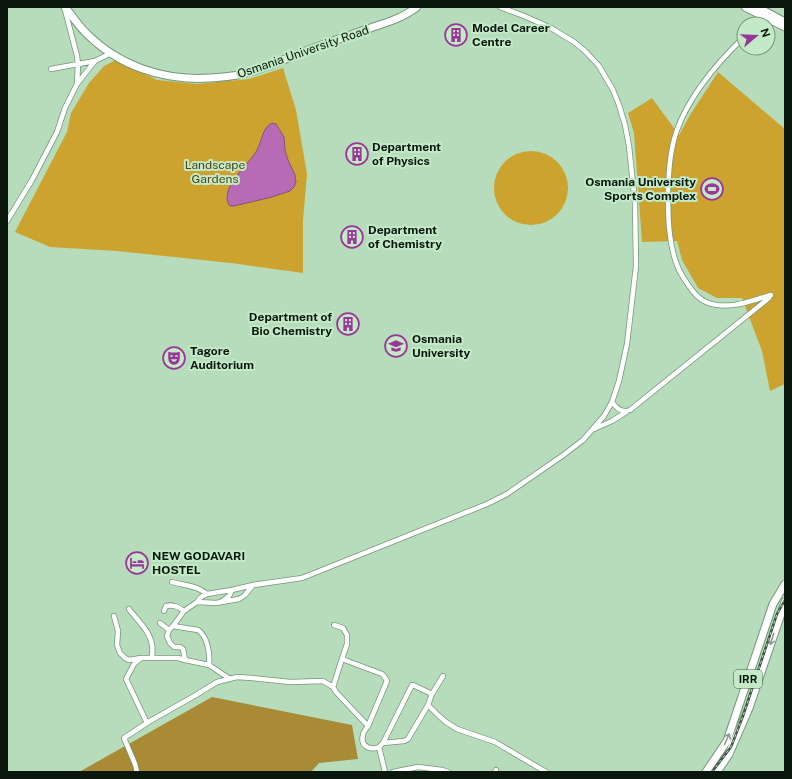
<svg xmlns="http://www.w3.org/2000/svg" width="792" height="779" font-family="'Public Sans',sans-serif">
	<rect width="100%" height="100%" fill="#b6dcbb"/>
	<!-- green -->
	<path fill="#cca32f" d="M 116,60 L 157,80 L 197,84 L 249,79 L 283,68 L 296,110 L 307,174 L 303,220 L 303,273 L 231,263 L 117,251 L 50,247 L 15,232 L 67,132 L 71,113 L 89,83 L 104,66 Z
		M 718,72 L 785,129 L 785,384 L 770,391 L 762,351 L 742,298 L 717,298 L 698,288 L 682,260 L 677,241 L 642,242 L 634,133 L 628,113 L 652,98 L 679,135 L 690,115 Z
		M494 188a37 37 0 1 1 74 0a37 37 0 1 1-74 0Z"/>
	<!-- forest -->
	<path fill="#a98a35" d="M 212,697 L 352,725 L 358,759 L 319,763 L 311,772 L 79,772 Z"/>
	<!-- water -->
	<path fill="#b86bb5" stroke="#845282" d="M 272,123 L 276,124 L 284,137 L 285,150 L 288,160 L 295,175 L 296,182 L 294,187 L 290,191 L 272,197 L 234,206 L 230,206 C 217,189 250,164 257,150 C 262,141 262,128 272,123 Z"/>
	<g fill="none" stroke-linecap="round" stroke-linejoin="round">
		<!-- minor casing -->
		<g stroke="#739778" stroke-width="6">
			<path id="minor" d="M 757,24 L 766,15
				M 744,37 C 717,63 690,94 677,130 C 670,150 669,169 668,190 C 668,215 668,241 677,265 C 680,273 684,279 689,286 C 693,292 699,299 706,302 C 727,311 751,301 771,295
				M 51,69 L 95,61
				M 77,84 L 95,61 L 111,53
				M 7,221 L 32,180 L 57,132 L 65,108 L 77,84 L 78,64 L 77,56 L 65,10
				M 612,402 C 617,409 622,413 630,410 L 769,298
				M 594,429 L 612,421 L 626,412
				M 172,582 C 185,586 196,585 207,594 L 232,590 L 253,585 L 302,578 L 487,504 L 507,494 L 562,456 L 583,440 L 604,416 L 612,402 L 619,381 L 627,344 L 636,266 L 635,203 L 629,146 L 625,125 L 619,105 L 613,90 L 599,66 L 585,51 L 574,42 L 551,28 L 524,16 L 500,7
				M 197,602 L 201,597 L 207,594
				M 221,602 L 229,596 L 232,590
				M 129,609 C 137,620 150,631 152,645 C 153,649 152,654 152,658
				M 164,611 L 166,606 C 173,604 178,607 184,611
				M 114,616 L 118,631 L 117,645 L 120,653 L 125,658 L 129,660 L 141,658 L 178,658 L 185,660 L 183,649 L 180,647 L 174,647 L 170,643 L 167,636 L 169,630 L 173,626 L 184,611 L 197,602 L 216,603 L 239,599 L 245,595 L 253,585
				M 160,623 L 169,630
				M 173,626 L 198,630 C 208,637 210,654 209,665 L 230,679
				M 140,659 L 134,664 L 126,679 L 147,723
				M 342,659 L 382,674 L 384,676 L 387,681 L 368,726
				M 185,660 L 209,665
				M 443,676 L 432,694 L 428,705 L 439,716 L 446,722 L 457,729 L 495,742 L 546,772
				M 333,687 L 341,662 L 347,644 L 347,635 L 343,628 L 334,625
				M 383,743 L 404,741 L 408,739 L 428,705
				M 379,747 L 383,743 L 412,685 L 413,685 L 432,694
				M 137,772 L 135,764 L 124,738 L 150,721 L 196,695 L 217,682 L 237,677 L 252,678 L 290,682 L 323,681 L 333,687 L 336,692 L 368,726 C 366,729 363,732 363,735 C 360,746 370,751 379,747 L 385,772
				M 393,772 L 418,767 L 442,770 L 448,772
				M 495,772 L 496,770"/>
		</g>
		<!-- secondary casing -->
		<g stroke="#739778" stroke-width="9">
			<path id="secondary" d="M 65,7 C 72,16 78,25 86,33 C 119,66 163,81 210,78 C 222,77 234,77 246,73 C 273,66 298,53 325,44 C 341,38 357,33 373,27 C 389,22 404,17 417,7"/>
		</g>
		<!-- primary casing -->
		<g stroke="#739778" stroke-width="9">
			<path id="primary" d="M 745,7 L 785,27
				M 757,7 L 785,22
				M 706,772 L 727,741 L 773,604 L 785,584
				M 717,772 L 729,754 L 749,708 L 785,602"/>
		</g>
		<!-- minor -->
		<use href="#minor" stroke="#fff" stroke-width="4.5"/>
		<!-- secondary -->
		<use href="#secondary" stroke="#fff" stroke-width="7"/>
		<!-- primary -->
		<use href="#primary" stroke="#fff" stroke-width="7"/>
		<!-- rail casing -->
		<g stroke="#3e5342" stroke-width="2.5">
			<path id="rail" d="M 712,772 L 731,747 L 743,716 L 777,614 L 785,600"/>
		</g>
		<!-- rail -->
		<use href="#rail" stroke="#c3e9c7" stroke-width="1" stroke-dasharray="3" stroke-linecap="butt"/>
	</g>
	<!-- one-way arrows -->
	<defs><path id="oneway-shaft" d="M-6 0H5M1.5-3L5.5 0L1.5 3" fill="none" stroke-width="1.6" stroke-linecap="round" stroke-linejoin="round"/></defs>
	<g stroke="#909792">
		<use href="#oneway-shaft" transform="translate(772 639) rotate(108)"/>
		<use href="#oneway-shaft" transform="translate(727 739) rotate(-66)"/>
	</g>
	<!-- icons -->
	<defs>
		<g id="building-ring" transform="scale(1.15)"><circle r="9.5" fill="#c3e9c7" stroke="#9a3599" stroke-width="1.5"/><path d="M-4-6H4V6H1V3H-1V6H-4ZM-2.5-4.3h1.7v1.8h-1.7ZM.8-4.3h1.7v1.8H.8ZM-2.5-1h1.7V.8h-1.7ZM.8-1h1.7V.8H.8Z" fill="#9a3599"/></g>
		<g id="stadium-ring" transform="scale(1.15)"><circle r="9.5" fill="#c3e9c7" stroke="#9a3599" stroke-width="1.5"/><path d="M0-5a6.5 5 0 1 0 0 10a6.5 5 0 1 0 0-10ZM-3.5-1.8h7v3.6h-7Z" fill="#9a3599"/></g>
		<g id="university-ring" transform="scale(1.15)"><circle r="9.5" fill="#c3e9c7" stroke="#9a3599" stroke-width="1.5"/><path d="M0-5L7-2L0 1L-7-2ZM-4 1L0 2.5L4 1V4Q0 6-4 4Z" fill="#9a3599"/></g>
		<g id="theatre-ring" transform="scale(1.15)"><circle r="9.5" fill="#c3e9c7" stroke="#9a3599" stroke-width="1.5"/><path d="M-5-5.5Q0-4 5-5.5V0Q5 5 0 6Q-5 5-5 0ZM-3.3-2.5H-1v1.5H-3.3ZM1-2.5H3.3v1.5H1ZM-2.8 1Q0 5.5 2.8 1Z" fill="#9a3599"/></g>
		<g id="hotel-ring" transform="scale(1.15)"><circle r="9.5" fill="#c3e9c7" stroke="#9a3599" stroke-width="1.5"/><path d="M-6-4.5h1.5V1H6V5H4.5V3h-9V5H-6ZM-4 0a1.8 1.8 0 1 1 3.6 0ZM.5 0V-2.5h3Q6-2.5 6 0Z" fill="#9a3599"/></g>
	</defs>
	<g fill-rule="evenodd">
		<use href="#building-ring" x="456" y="35"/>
		<use href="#building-ring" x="357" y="154"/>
		<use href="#stadium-ring" x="712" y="189"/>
		<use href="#building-ring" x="352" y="237"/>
		<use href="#building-ring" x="348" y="324"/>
		<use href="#university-ring" x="396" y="346"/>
		<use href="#theatre-ring" x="174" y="358"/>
		<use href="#hotel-ring" x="137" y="563"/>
	</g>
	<g text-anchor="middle" stroke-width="4" stroke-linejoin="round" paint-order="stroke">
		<!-- shield labels -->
		<rect fill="#c3e9c7" stroke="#415644" stroke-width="1" x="734" y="670" width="28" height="18" rx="3"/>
		<g font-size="11" font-weight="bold" fill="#09170c">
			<text x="748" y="683">IRR</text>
		</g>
		<!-- poi labels -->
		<g font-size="12" font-weight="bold" fill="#09170c" stroke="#c3e9c7" text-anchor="start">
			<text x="472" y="32">Model Career<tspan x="472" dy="14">Centre</tspan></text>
			<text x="372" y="151">Department<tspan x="372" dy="14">of Physics</tspan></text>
			<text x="696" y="186" text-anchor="end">Osmania University<tspan x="696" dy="14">Sports Complex</tspan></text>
			<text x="368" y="234">Department<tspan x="368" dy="14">of Chemistry</tspan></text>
			<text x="332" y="321" text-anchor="end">Department of<tspan x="332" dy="14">Bio Chemistry</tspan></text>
			<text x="412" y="343">Osmania<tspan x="412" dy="14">University</tspan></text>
			<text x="190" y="355">Tagore<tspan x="190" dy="14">Auditorium</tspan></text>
			<text x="152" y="560">NEW GODAVARI<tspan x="152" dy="14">HOSTEL</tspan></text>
		</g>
		<!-- street labels -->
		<g font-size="12" fill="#09170c" stroke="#c3e9c7">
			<text transform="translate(303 52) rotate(-19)" y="4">Osmania University Road</text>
		</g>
		<!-- park labels -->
		<g font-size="12" fill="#534214" stroke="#c3e9c7">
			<text x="215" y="169">Landscape<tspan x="215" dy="14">Gardens</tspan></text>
		</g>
	</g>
	<!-- border -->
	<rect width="792" height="779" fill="none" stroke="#09170c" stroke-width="16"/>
	<!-- north arrow -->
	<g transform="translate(756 36) rotate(71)"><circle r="19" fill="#c3e9c7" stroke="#79957c"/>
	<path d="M0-3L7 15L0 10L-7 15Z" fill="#9a3599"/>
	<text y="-6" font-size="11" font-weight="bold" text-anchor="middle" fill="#09170c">N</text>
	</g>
</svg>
